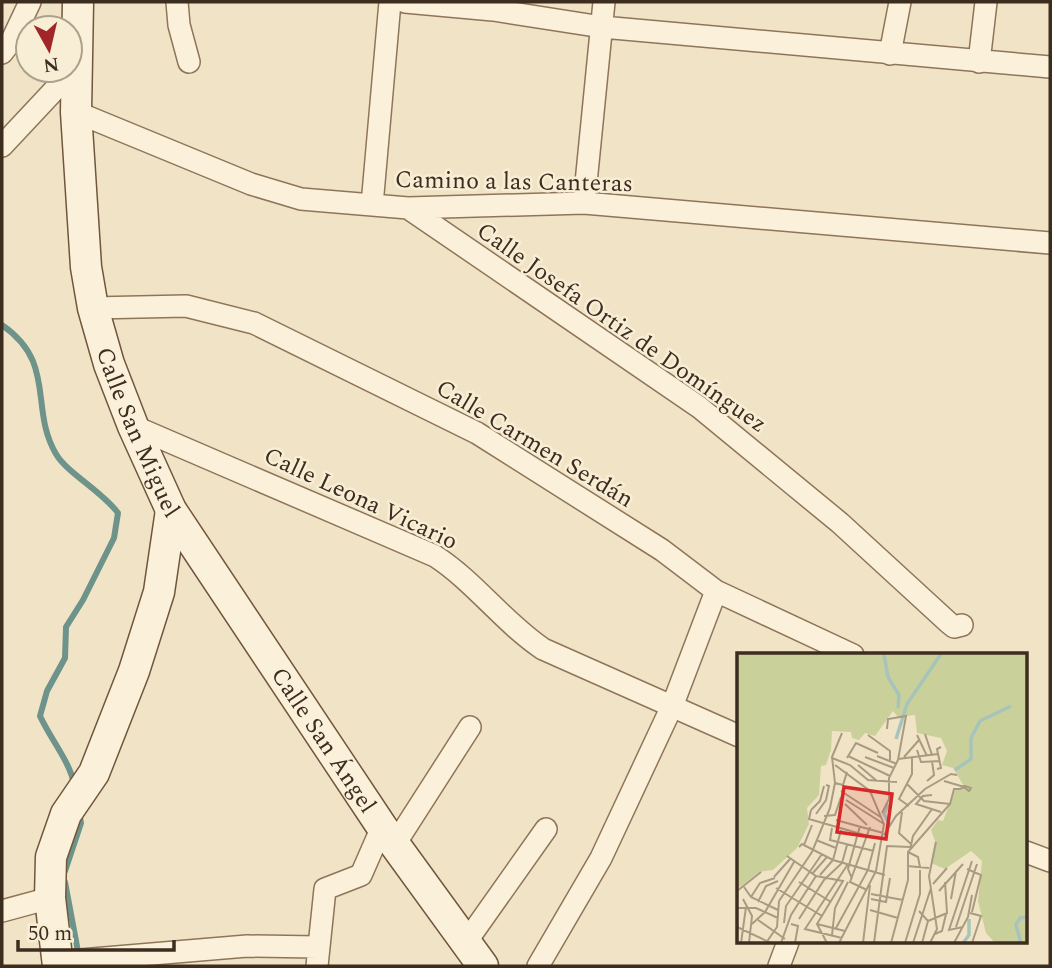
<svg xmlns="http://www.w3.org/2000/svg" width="1052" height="968" font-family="Spectral,serif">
	<rect width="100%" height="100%" fill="#f1e4c6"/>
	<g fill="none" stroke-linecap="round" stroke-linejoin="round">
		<!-- stream -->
		<path stroke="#6d938a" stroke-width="6" d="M 2,325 C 57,363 29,408 56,454 C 67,473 102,491 118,513 L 114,538 L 83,600 L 66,627 L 65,658 L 47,691 L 40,716 C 50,738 70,762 74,784
			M 65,871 L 81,823 L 79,812
			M 65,882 L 79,957"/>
		<!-- street casing -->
		<g stroke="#8e755a" stroke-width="24">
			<path id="street" d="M 177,2 L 179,25 L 189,62
				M 405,2 L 493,10 L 602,27 L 1050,67
				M 2,53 L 12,40 L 30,2
				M 890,54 L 900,2
				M 979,62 L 986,2
				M 76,112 L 251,184 L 301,199 L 408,208 L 584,203 L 1050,243
				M 2,146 L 76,67
				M 584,203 L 604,2
				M 372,205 L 390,2
				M 408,208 L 699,407 L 840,523 L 949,623 L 954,627 L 962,625
				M 93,308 L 186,306 L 254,323 L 477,433 L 662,550 L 716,591 L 853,655
				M 133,426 L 435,556 C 475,582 503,622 543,649 L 739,736
				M 395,844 L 470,727
				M 1026,852 L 1050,861
				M 2,911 L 50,898
				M 464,945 L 546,829
				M 57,962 L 247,946 L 318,947
				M 317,966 L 325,889 L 361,875 L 382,827
				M 538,966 L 601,858 L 673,704 L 716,591
				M 779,966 L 788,942"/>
		</g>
		<!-- secondary casing -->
		<g stroke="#70563d" stroke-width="33">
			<g id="secondary">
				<path id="s1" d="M 78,2 L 76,112 L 86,267 L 93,308 L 109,364 L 133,426 L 171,510 L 382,827 L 483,966"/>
				<path d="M 58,966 L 50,898 L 51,857 L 66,814 L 94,773 L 134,671 L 159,592 L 171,510"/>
			</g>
		</g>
		<!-- street -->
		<use href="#street" stroke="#fbf1da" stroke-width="21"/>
		<!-- secondary -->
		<use href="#secondary" stroke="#fbf1da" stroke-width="30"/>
	</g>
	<g text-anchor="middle" stroke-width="5" stroke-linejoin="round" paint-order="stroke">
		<!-- street labels -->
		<g font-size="24" fill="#3d2d1f" stroke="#f8eed6">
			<text transform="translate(514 181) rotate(1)" y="8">Camino a las Canteras</text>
			<text transform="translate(622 327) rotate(35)" y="8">Calle Josefa Ortiz de Domínguez</text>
			<text dy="8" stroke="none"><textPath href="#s1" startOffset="439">Calle San Miguel</textPath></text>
			<text transform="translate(535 443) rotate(31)" y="8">Calle Carmen Serdán</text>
			<text transform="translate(361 498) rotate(25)" y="8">Calle Leona Vicario</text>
			<text dy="8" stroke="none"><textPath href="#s1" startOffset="800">Calle San Ángel</textPath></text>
		</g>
	</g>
	<!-- overview -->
	<g transform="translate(737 653)">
		<rect width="290" height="290" fill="#f1e4c6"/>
		<path d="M 0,1 L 290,1 L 290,290 L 258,290 L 249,280 L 241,248 L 245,208 L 234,198 L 208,216 L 194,210 L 198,188 L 194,177 L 201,167 L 206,168 L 218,137 L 228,135 L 216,115 L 205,112 L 210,98 L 204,85 L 180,80 L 178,62 L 161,64 L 156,58 L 138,83 L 128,80 L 122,87 L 115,85 L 114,79 L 95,78 L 94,97 L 89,112 L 84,113 L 82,142 L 70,155 L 72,171 L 60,195 L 36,217 L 22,219 L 0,236 Z" fill="#cad099"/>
		<path d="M 198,1 L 266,1 L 269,7 L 267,13 L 262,11 L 262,4 L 257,4 L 256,10 L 250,8 L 254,13 L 249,17 L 244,5 L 234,14 L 233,10 L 226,14 L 233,15 L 228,20 L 224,13 L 219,15 L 217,29 L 209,27 L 198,38 L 192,30 L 200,26 L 198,19 L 185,25 ZM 280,41 L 290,43 L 290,71 L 285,74 L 281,68 L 284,55 L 271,53 L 278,67 L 260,61 L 268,56 L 267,51 L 277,50 Z" fill="#cad099"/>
		<path d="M 0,1 L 97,1 L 48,46 L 34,74 L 26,125 L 0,146 Z" fill="#cad099"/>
		<path fill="none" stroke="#a7c4bb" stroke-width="3.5" d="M 147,1 L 151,24 L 162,42 L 161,55M 159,86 L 170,51 L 204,1M 218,117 L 234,106 L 234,85 L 243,68 L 274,53M 151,151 L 147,161 L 153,172M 226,290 L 232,282 L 232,266M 284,290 L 279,272 L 283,265 L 291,264"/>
		<path fill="none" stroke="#a99b83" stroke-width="2" d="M 188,81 L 195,102M 131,82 L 153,98 L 153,107M 180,82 L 190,103M 180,97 L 184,109 L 203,108M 111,103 L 153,123M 140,103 L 160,111M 128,104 L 157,115M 167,104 L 182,87M 95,105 L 113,112 L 131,127 L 160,129M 110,105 L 119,90 L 141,100M 161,106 L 201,101M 98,112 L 133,138 L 147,171 L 139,218 L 102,290M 121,112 L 140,128M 200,116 L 204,115 L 200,96 L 204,94M 190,128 L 197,122 L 195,108M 98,130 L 106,132 L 110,119M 170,131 L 187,148 L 213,151M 104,138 L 145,165M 195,142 L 186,143 L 179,151 L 204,159M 109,147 L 147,171M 108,151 L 130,172M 172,153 L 162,146 L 175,121 L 175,105M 74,157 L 72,166 L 131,183M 74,157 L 83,148 L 87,133M 165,159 L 162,180 L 174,191M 145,160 L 152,146 L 152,125 L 161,107 L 169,63 L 151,66 L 150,76M 79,161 L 89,147 L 92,133 L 89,132M 87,163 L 98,162 L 104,144M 99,167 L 146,180M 95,175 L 93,187 L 137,198M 147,182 L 159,163 L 188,136 L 214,121 L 220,122M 79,187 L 99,195M 67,192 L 75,172M 62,194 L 65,191 L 96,207 L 148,222M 173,197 L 176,183 L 195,156M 171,199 L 181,204 L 183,214M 50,203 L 79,223 L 106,228 L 80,271 L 90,290M 170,213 L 192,215M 230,216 L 244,222 L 235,259M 75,221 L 90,204M 83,222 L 96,207 L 104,177M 37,224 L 53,206M 115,226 L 111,216 L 123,173M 171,227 L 171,199 L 213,151 L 217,136 L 223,136 L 225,135 L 227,133 L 228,133 L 234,135 L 232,138 L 228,135 L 227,135 L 225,133 L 224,133 L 207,128M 62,229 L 94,249M 196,231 L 210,215M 7,234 L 14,244 L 41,257M 39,235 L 85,263M 130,237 L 113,229 L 133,174M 0,238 L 24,219M 202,238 L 226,211M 134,241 L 166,247M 14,244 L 23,230 L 38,225M 6,246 L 15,263 L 12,290M 134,246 L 149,249 L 153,225M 214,246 L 219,218M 42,248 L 75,199 L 93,155 L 98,130 L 95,104 L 105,80M 21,249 L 29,233 L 41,228M 0,255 L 19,255 L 41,265M 133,257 L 161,265M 182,258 L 191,268 L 210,260 L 208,229M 233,260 L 244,263 L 235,290M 62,266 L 87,227 L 105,210 L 110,192M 21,267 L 48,286M 47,270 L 49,253 L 85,201M 15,271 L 28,259 L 57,209M 54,271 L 61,273 L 58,290M 80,271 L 108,278M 0,274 L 34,290M 219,274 L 240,211M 226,274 L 212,277 L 235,208M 99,275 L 131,217 L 138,190M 198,281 L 205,278 L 209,261M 95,282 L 98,255 L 111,229M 105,285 L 68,276 L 111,211M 4,290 L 9,254M 29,290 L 40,274 L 42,248M 44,290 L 54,262 L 79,223M 126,290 L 133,232M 137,290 L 150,193 L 173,194M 154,290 L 171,227M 168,290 L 183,241 L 183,217M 176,290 L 194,235M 185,290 L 191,268M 193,290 L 200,276 L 192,223 L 199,189M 217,290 L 231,264 L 235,242"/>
		<path fill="#d62828" fill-opacity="0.15" stroke="#d62828" stroke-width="3.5" d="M 107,134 L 155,141 L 149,186 L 100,179 Z"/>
		<rect width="290" height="290" fill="none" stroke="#3d2d1f" stroke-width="3.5"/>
	</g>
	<!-- border -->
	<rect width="1052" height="968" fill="none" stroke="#3d2d1f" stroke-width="7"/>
	<!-- north arrow -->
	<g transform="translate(49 49) rotate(172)"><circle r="33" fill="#f8eed6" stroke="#ada18d" stroke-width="2"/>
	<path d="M0-5L12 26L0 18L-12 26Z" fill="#a02629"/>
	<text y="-10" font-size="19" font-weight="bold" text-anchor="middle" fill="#3d2d1f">N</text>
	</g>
	<!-- scale -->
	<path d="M18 940v10h156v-10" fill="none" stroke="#3d2d1f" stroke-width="3.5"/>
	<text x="28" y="940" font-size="21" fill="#3d2d1f" stroke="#f8eed6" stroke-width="5" paint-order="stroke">50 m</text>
</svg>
